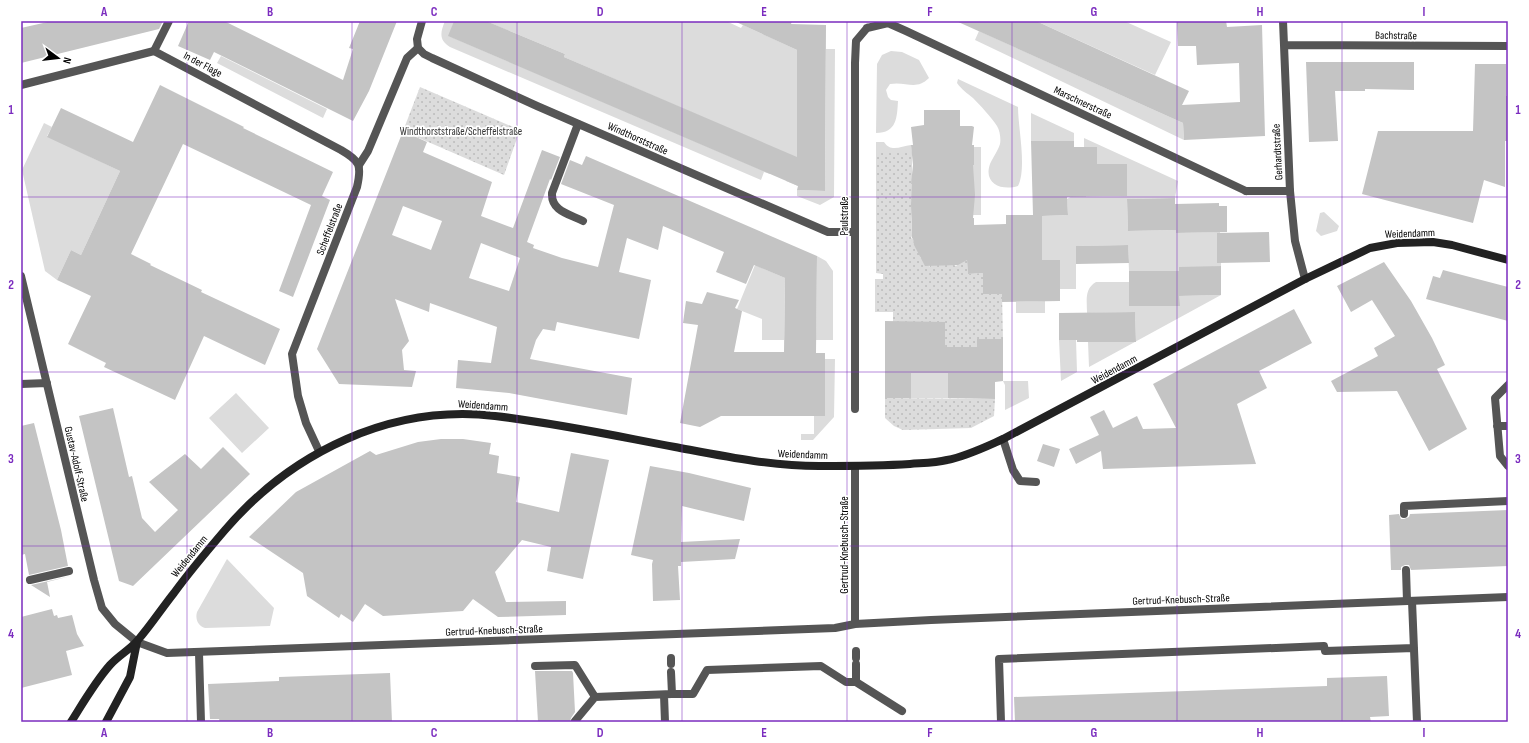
<svg xmlns="http://www.w3.org/2000/svg" width="1529" height="743" font-family="'Sofia Sans Condensed',sans-serif">
	<defs>
		<pattern id="park-dots" width="8" height="8" patternUnits="userSpaceOnUse"><rect width="8" height="8" fill="#dcdcdc"/><path d="M2 2h.1M6 6h.1" fill="none" stroke="#bbb" stroke-width="1.8" stroke-linecap="round"/></pattern>
	</defs>
	<rect width="100%" height="100%" fill="#fff"/>
	<!-- green -->
	<path fill="#dcdcdc" d="M 445,21 L 454,21 L 449,36 L 764,171 L 774,148 L 564,57 L 565,54 L 488,22 L 726,21 L 741,28 L 743,25 L 797,50 L 798,186 L 786,181 L 791,166 L 776,160 L 770,174 L 764,172 L 761,180 L 450,47 C 439,40 440,33 445,21 Z
		M 1036,21 L 1124,21 L 1171,42 L 1155,75 Z
		M 979,31 L 1183,123 L 1184,140 L 975,40 Z
		M 826,49 L 835,49 L 834,197 L 820,205 L 797,196 L 797,190 L 825,191 Z
		M 891,51 L 902,52 L 919,60 L 929,78 C 916,91 906,81 890,84 L 886,90 L 888,97 L 891,100 L 898,101 C 897,117 897,133 876,133 L 877,64 L 882,55 Z
		M 221,56 L 327,109 L 323,118 L 217,63 Z
		M 958,79 L 1018,107 C 1018,128 1027,168 1018,186 C 1002,191 983,184 990,164 C 993,157 998,151 1000,144 C 1001,139 1000,131 997,126 C 992,118 980,105 973,98 C 967,93 962,90 957,83 Z
		M 1031,113 L 1074,133 L 1074,141 L 1031,141 Z
		M 44,123 L 52,127 L 47,136 L 120,171 L 81,255 L 71,250 L 57,280 L 45,271 L 22,170 Z
		M 1084,138 L 1178,181 L 1175,198 L 1127,199 L 1128,231 L 1176,230 L 1176,233 L 1220,232 L 1220,239 L 1217,240 L 1217,257 L 1221,258 L 1221,266 L 1179,271 L 1129,271 L 1128,245 L 1076,246 L 1076,289 L 1060,289 L 1060,271 L 1056,271 L 1056,260 L 1041,260 L 1040,235 L 1042,234 L 1042,216 L 1068,215 L 1067,199 L 1072,196 L 1085,178 L 1086,197 L 1127,196 L 1126,164 L 1097,164 L 1097,147 L 1084,147 Z
		M 876,142 L 884,142 C 891,153 901,146 911,145 L 912,153 L 876,153 Z
		M 973,147 L 981,147 L 981,215 L 973,215 L 973,165 L 974,165 Z
		M 1324,212 L 1339,226 L 1337,231 L 1321,236 L 1316,231 L 1320,213 Z
		M 817,256 L 826,261 L 833,271 L 833,340 L 816,340 Z
		M 755,265 L 785,278 L 784,340 L 762,340 L 762,319 L 737,309 Z
		M 1096,282 L 1129,282 L 1130,306 L 1179,305 L 1179,296 L 1221,295 L 1089,367 L 1088,342 L 1136,342 L 1135,312 L 1087,313 C 1087,301 1084,289 1096,282 Z
		M 1045,301 L 1045,313 L 1016,313 L 1016,302 Z
		M 1059,340 L 1076,340 L 1077,372 L 1061,381 Z
		M 825,359 L 835,359 L 834,417 L 813,440 L 801,440 L 801,434 L 814,434 L 814,416 Z
		M 911,373 L 948,373 L 948,398 L 911,398 Z
		M 1003,381 L 1028,381 L 1029,398 L 1005,410 L 1005,385 Z
		M 236,393 L 269,428 L 242,453 L 209,418 Z
		M 227,559 L 274,608 L 270,626 L 205,628 C 198,626 195,619 197,612 Z"/>
	<!-- park -->
	<path fill="url(#park-dots)" d="M 420,87 L 520,130 L 504,175 L 403,131 Z
		M 876,153 L 912,153 L 912,182 L 911,183 L 912,184 L 912,200 L 911,201 L 912,202 L 911,218 L 912,236 L 911,238 L 913,239 L 914,244 L 921,243 L 920,257 L 930,267 L 930,265 L 954,265 L 956,266 L 967,256 L 968,274 L 983,273 L 983,294 L 1002,294 L 1003,339 L 978,339 L 977,347 L 945,347 L 945,322 L 893,322 L 893,312 L 875,312 L 875,279 L 883,279 L 883,274 L 876,273 Z
		M 885,398 L 995,399 L 994,416 L 971,428 L 903,430 L 894,426 L 885,418 Z"/>
	<!-- building -->
	<path fill="#c4c4c4" fill-rule="evenodd" d="M 52,21 L 163,21 L 159,29 L 21,63 L 21,28 Z
		M 189,21 L 224,21 L 343,80 L 353,49 L 349,48 L 360,21 L 397,21 L 369,91 L 353,121 L 214,52 L 210,60 L 178,46 Z
		M 454,21 L 486,21 L 565,54 L 564,57 L 797,157 L 797,50 L 734,21 L 792,21 L 791,24 L 826,25 L 825,191 L 797,190 L 798,186 L 448,36 Z
		M 956,21 L 1036,21 L 1189,91 L 1182,105 L 1240,102 L 1239,63 L 1197,65 L 1196,46 L 1178,46 L 1177,21 L 1226,21 L 1227,27 L 1262,25 L 1265,136 L 1184,140 L 1183,123 Z
		M 1306,62 L 1414,62 L 1414,90 L 1365,89 L 1365,91 L 1335,91 L 1338,141 L 1309,142 Z
		M 1475,64 L 1506,64 L 1506,96 L 1508,96 L 1508,141 L 1505,141 L 1505,187 L 1484,180 L 1473,223 L 1362,194 L 1378,131 L 1473,131 Z
		M 160,85 L 244,127 L 243,128 L 333,172 L 322,196 L 330,200 L 293,297 L 279,291 L 311,205 L 183,144 L 131,254 L 151,264 L 150,265 L 202,290 L 201,292 L 280,329 L 265,365 L 204,336 L 175,400 L 104,367 L 106,363 L 68,344 L 91,296 L 57,280 L 71,250 L 81,255 L 120,171 L 47,137 L 61,108 L 133,142 Z
		M 924,110 L 960,110 L 960,126 L 972,126 L 974,127 L 972,145 L 974,145 L 974,165 L 973,165 L 975,195 L 973,218 L 974,218 L 974,225 L 1006,224 L 1006,215 L 1033,215 L 1031,141 L 1074,141 L 1074,147 L 1097,147 L 1097,164 L 1127,164 L 1127,196 L 1067,197 L 1068,215 L 1042,216 L 1042,260 L 1060,260 L 1060,301 L 1002,302 L 1002,294 L 983,294 L 983,273 L 968,274 L 967,260 L 958,265 L 925,266 L 914,245 L 913,239 L 912,238 L 911,204 L 912,184 L 911,184 L 913,165 L 911,145 L 913,145 L 911,127 L 924,125 Z
		M 403,131 L 427,142 L 423,152 L 492,182 L 481,216 L 513,228 L 542,150 L 560,157 L 551,180 L 550,179 L 527,242 L 534,245 L 533,248 L 562,258 L 598,267 L 614,205 L 561,184 L 570,160 L 582,165 L 586,156 L 817,256 L 816,353 L 825,353 L 825,416 L 721,416 L 700,427 L 680,423 L 698,325 L 683,323 L 686,301 L 702,304 L 707,292 L 739,300 L 735,308 L 742,311 L 734,352 L 784,352 L 785,278 L 754,265 L 746,284 L 716,272 L 724,252 L 663,226 L 658,250 L 627,238 L 619,272 L 651,280 L 639,339 L 557,322 L 555,331 L 543,329 L 536,340 L 530,359 L 632,378 L 627,415 L 509,393 L 456,388 L 458,360 L 491,363 L 497,327 L 430,303 L 429,312 L 395,299 L 409,341 L 402,350 L 404,370 L 416,371 L 412,387 L 339,384 L 317,349 ZM 403,206 L 442,221 L 431,250 L 392,235 ZM 481,243 L 520,258 L 509,291 L 469,278 Z
		M 1175,198 L 1175,204 L 1219,203 L 1219,206 L 1227,206 L 1227,232 L 1176,233 L 1176,230 L 1128,231 L 1127,199 Z
		M 1269,232 L 1270,262 L 1217,263 L 1217,233 Z
		M 1128,245 L 1129,263 L 1076,264 L 1076,246 Z
		M 1384,262 L 1411,301 L 1432,338 L 1445,365 L 1437,369 L 1467,429 L 1429,451 L 1397,391 L 1337,392 L 1331,381 L 1378,356 L 1374,348 L 1395,336 L 1372,300 L 1351,312 L 1337,286 Z
		M 1221,266 L 1221,295 L 1179,296 L 1180,306 L 1129,306 L 1129,271 L 1179,271 L 1179,267 Z
		M 1443,270 L 1508,287 L 1508,321 L 1426,299 L 1433,276 L 1440,278 Z
		M 1294,309 L 1312,343 L 1259,371 L 1267,388 L 1237,404 L 1256,464 L 1103,469 L 1101,451 L 1076,464 L 1069,449 L 1099,435 L 1090,417 L 1104,410 L 1113,428 L 1137,416 L 1143,429 L 1176,428 L 1153,384 Z
		M 1135,312 L 1136,342 L 1077,342 L 1077,340 L 1059,340 L 1059,313 Z
		M 885,321 L 945,322 L 945,347 L 977,347 L 977,339 L 1003,339 L 1003,381 L 995,382 L 995,399 L 948,398 L 948,373 L 911,373 L 911,398 L 885,398 Z
		M 113,408 L 129,477 L 132,476 L 142,518 L 155,532 L 178,510 L 149,482 L 185,454 L 201,469 L 223,447 L 250,474 L 133,586 L 119,581 L 79,416 Z
		M 34,423 L 61,530 L 68,566 L 29,575 L 25,554 L 21,555 L 21,426 Z
		M 441,439 L 463,439 L 491,443 L 489,454 L 499,456 L 497,473 L 520,477 L 516,502 L 559,512 L 571,453 L 609,460 L 583,579 L 547,571 L 551,547 L 522,540 L 495,572 L 506,602 L 566,601 L 566,615 L 498,617 L 473,599 L 463,611 L 383,616 L 365,604 L 353,622 L 341,614 L 339,618 L 307,596 L 303,573 L 249,537 L 296,492 L 370,451 L 376,455 L 418,442 Z
		M 1043,444 L 1060,449 L 1054,467 L 1037,461 Z
		M 650,466 L 689,473 L 751,488 L 744,521 L 682,506 L 681,542 L 740,539 L 735,559 L 681,562 L 681,566 L 678,566 L 680,600 L 653,601 L 652,564 L 653,560 L 631,555 Z
		M 1508,510 L 1508,566 L 1411,570 L 1409,565 L 1405,565 L 1401,567 L 1401,570 L 1391,570 L 1389,515 L 1399,514 L 1401,519 L 1404,519 L 1409,517 L 1410,514 Z
		M 71,576 L 47,582 L 50,597 L 31,585 Z
		M 52,609 L 54,616 L 57,615 L 58,618 L 72,615 L 77,634 L 84,646 L 66,651 L 72,675 L 21,688 L 21,617 Z
		M 535,671 L 572,671 L 573,673 L 575,712 L 571,718 L 570,722 L 538,722 Z
		M 390,673 L 392,722 L 220,722 L 219,719 L 210,719 L 208,684 L 279,681 L 279,677 Z
		M 1387,676 L 1389,716 L 1370,717 L 1371,722 L 1015,722 L 1014,697 L 1327,686 L 1327,678 Z"/>
	<g fill="none" stroke-linecap="round" stroke-linejoin="round">
		<!-- service -->
		<path stroke="#555" stroke-width="8" d="M 578,124 L 552,193 C 551,211 569,214 583,221
			M 1508,385 L 1495,398 L 1500,456 L 1508,466
			M 1497,426 L 1508,426
			M 1003,439 L 1013,470 L 1020,481 L 1036,482
			M 1404,514 L 1404,506 L 1508,501
			M 1406,570 L 1407,601
			M 30,580 L 69,571
			M 1412,601 L 1417,722
			M 1001,722 L 999,659 L 1324,646 L 1325,651 L 1414,648"/>
		<!-- pedestrian -->
		<path stroke="#555" stroke-width="8" d="M 21,85 L 154,51
			M 359,165 L 368,151 L 407,58 L 418,48
			M 1246,191 L 1290,191
			M 856,651 L 856,658
			M 199,653 L 201,722
			M 671,664 L 671,658
			M 535,666 L 575,665 L 595,697
			M 671,672 L 672,694 L 693,694 L 707,670 L 821,666 L 846,682 L 856,682 L 856,664
			M 856,682 L 902,711
			M 664,695 L 665,722
			M 575,721 L 595,697 L 672,694"/>
		<!-- minor -->
		<path stroke="#555" stroke-width="8" d="M 169,21 L 154,51 L 341,150 C 360,161 362,165 357,187 L 292,354 L 298,396 L 306,423 L 319,451
			M 422,21 L 417,39 L 418,48 L 424,54 L 432,58 L 537,106 L 828,232 L 855,232
			M 1283,21 L 1290,191 L 1295,241 L 1305,279
			M 867,28 L 888,23 L 906,31 L 1246,191
			M 1284,45 L 1508,46
			M 21,276 L 94,580 L 102,608 L 115,624 L 137,642 L 167,653 L 835,628 L 855,624 L 931,620 L 1508,597
			M 21,384 L 47,383
			M 855,409 L 855,63 L 856,41 L 867,28
			M 855,624 L 855,466"/>
		<!-- secondary -->
		<path stroke="#222" stroke-width="8" d="M 71,722 C 83,703 95,682 110,665 C 119,655 131,649 138,640 C 151,625 162,608 174,593 C 190,571 207,551 225,530 C 292,452 391,404 495,416 C 556,423 616,436 675,447 C 723,456 770,466 819,466 C 849,466 880,466 910,464 C 922,463 935,463 947,460 C 967,456 985,447 1003,439 L 1305,279 L 1370,248 L 1397,243 L 1433,242 L 1452,245 L 1508,260
			M 106,722 L 130,677 L 137,642"/>
	</g>
	<!-- grid -->
	<path fill="none" stroke="#7b2cbf" stroke-width="1" stroke-opacity="0.55" d="M 187,21 L 187,722M 352,21 L 352,722M 517,21 L 517,722M 682,21 L 682,722M 847,21 L 847,722M 1012,21 L 1012,722M 1177,21 L 1177,722M 1342,21 L 1342,722M 21,197 L 1508,197M 21,372 L 1508,372M 21,546 L 1508,546"/>
	<g text-anchor="middle" stroke-width="3.5" stroke-linejoin="round" paint-order="stroke">
		<!-- street labels -->
		<g font-size="11" fill="#000" stroke="#fff">
			<text transform="translate(1396 35) rotate(1)" y="4">Bachstraße</text>
			<text transform="translate(203 64) rotate(28)" y="4">In der Flage</text>
			<text transform="translate(1083 102) rotate(25)" y="4">Marschnerstraße</text>
			<text transform="translate(638 138) rotate(24)" y="4">Windthorststraße</text>
			<text transform="translate(1277 152) rotate(-93)" y="4">Gerhardtstraße</text>
			<text transform="translate(844 216) rotate(-90)" y="4">Paulstraße</text>
			<text transform="translate(329 229) rotate(-69)" y="4">Scheffelstraße</text>
			<text transform="translate(1410 233) rotate(-2)" y="4">Weidendamm</text>
			<text transform="translate(1114 369) rotate(-28)" y="4">Weidendamm</text>
			<text transform="translate(483 405) rotate(4)" y="4">Weidendamm</text>
			<text transform="translate(803 454) rotate(2)" y="4">Weidendamm</text>
			<text transform="translate(77 464) rotate(77)" y="4">Gustav-Adolf-Straße</text>
			<text transform="translate(844 545) rotate(-90)" y="4">Gertrud-Knebusch-Straße</text>
			<text transform="translate(189 556) rotate(-51)" y="4">Weidendamm</text>
			<text transform="translate(1181 599) rotate(-2)" y="4">Gertrud-Knebusch-Straße</text>
			<text transform="translate(494 630) rotate(-2)" y="4">Gertrud-Knebusch-Straße</text>
		</g>
		<!-- park labels -->
		<g font-size="11" fill="#333" stroke="#fff">
			<text x="461" y="135">Windthorststraße/Scheffelstraße</text>
		</g>
	</g>
	<!-- border -->
	<rect width="1529" height="743" fill="none" stroke="#ffffff" stroke-width="44"/>
	<!-- north arrow -->
	<g transform="translate(58 58) rotate(105)" stroke="#ffffff" stroke-width="3" paint-order="stroke">
	<path d="M0-3L7 15L0 10L-7 15Z" fill="#000000"/>
	<text y="-6" font-size="11" font-weight="bold" text-anchor="middle" fill="#000000">N</text>
	</g>
	<rect x="22" y="22" width="1485" height="699" fill="none" stroke="#7b2cbf" stroke-width="1.5"/>
	<g font-size="13" text-anchor="middle" font-weight="bold" fill="#7b2cbf">
		<text x="104" y="16">A</text>
		<text x="270" y="16">B</text>
		<text x="434" y="16">C</text>
		<text x="600" y="16">D</text>
		<text x="764" y="16">E</text>
		<text x="930" y="16">F</text>
		<text x="1094" y="16">G</text>
		<text x="1260" y="16">H</text>
		<text x="1424" y="16">I</text>
		<text x="11" y="114">1</text>
		<text x="1518" y="114">1</text>
		<text x="11" y="289">2</text>
		<text x="1518" y="289">2</text>
		<text x="11" y="463">3</text>
		<text x="1518" y="463">3</text>
		<text x="11" y="638">4</text>
		<text x="1518" y="638">4</text>
		<text x="104" y="737">A</text>
		<text x="270" y="737">B</text>
		<text x="434" y="737">C</text>
		<text x="600" y="737">D</text>
		<text x="764" y="737">E</text>
		<text x="930" y="737">F</text>
		<text x="1094" y="737">G</text>
		<text x="1260" y="737">H</text>
		<text x="1424" y="737">I</text>
	</g>
</svg>
